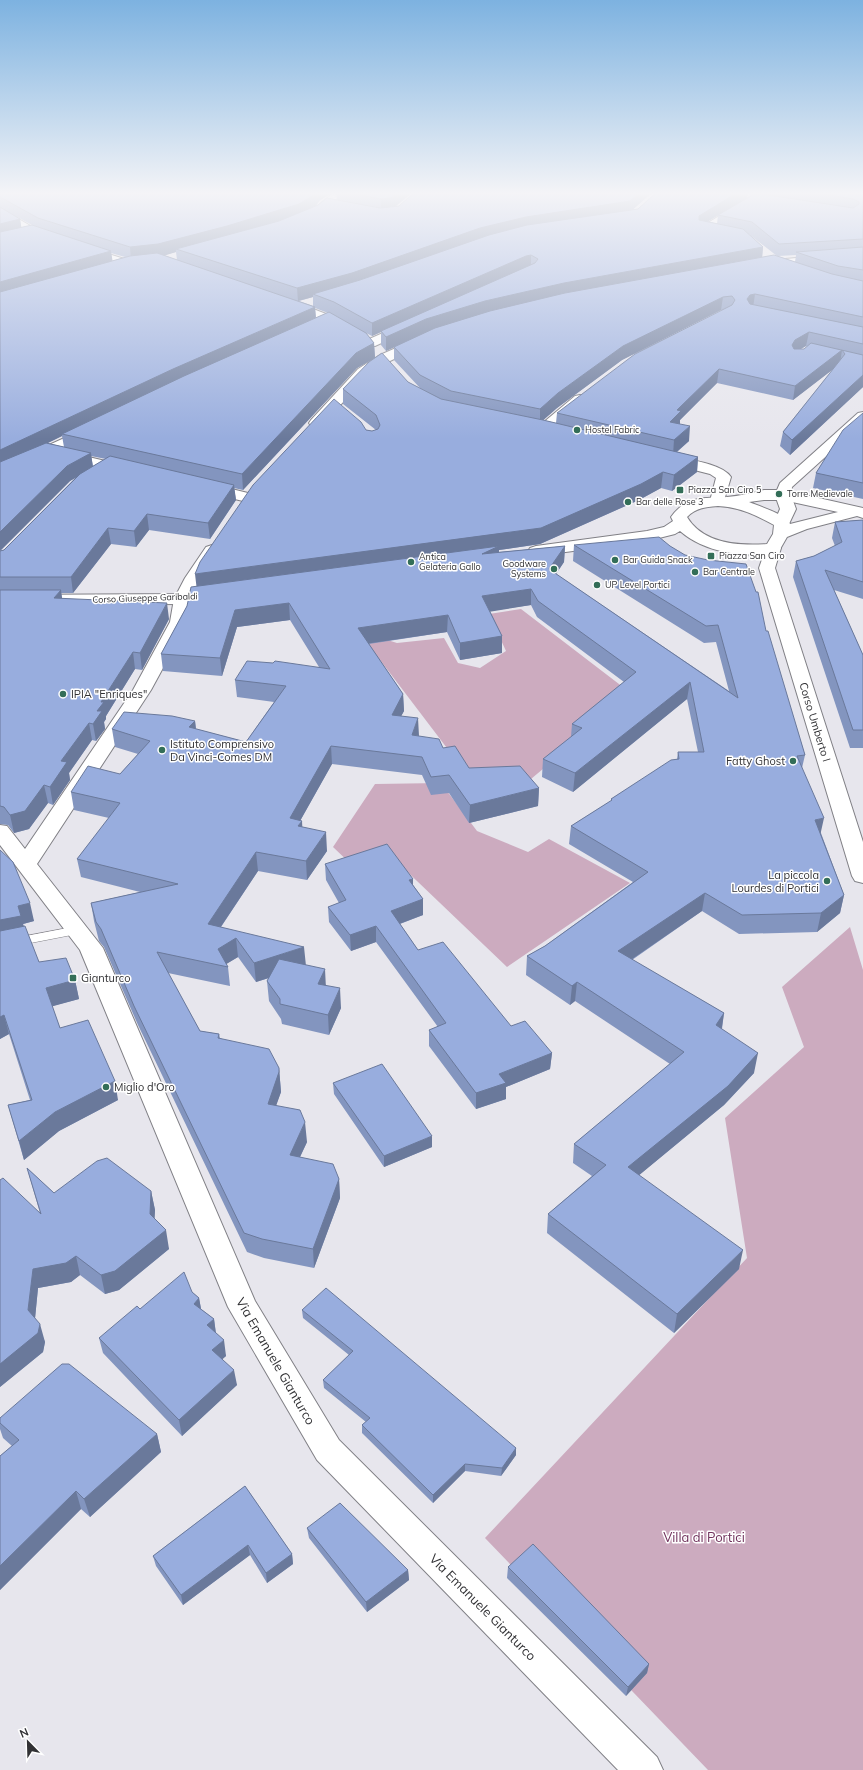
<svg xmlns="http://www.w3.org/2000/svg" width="863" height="1770" font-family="Mulish,sans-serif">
	<rect width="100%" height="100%" fill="#e7e6ed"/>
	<!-- green -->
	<path fill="#ccabbf" d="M 521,609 L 632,694 L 531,779 L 472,781 L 358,631 L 397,643 L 444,638 L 458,663 L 480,668 L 506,651 L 489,614 Z
		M 441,783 L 477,831 L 528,852 L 549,839 L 630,883 L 507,967 L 395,860 L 354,867 L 333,847 L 375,784 Z
		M 850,927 L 863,970 L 863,1770 L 708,1770 L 485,1538 L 747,1258 L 725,1118 L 804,1047 L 782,987 Z"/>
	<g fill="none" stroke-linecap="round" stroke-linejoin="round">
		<!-- lane casing -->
		<g stroke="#818086" stroke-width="1">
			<path id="lane" d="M 78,926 L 82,927 L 84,930 L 82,933 L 0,949 L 0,941 Z"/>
		</g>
		<!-- street casing -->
		<g stroke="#818086" stroke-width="2">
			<path id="street" d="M 337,191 L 349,191 C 343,198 334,200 328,206 C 322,212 316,222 305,219 L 304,217 C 307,213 313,211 317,207 C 324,200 328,197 337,191 Z
				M 760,191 L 772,191 L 707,231 L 699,231 L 698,229 Z
				M 0,208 L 39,231 L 56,237 L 57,239 L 52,242 L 31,235 L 0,216 Z
				M 83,246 L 134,262 L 136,264 L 130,267 L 79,251 L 77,249 Z
				M 863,252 L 863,258 L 763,267 L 757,264 L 763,261 Z
				M 287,299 L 334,317 L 353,330 L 351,333 L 343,333 L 326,323 L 283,306 L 281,303 L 283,300 Z
				M 408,322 L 412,323 L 414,326 L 412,329 L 375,346 L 367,346 L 365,343 L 367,340 Z
				M 421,337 L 425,338 L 427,341 L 425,344 L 390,361 L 368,375 L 321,426 L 311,426 L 309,423 L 311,420 L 358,369 L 380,355 Z
				M 580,395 L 585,396 L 587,399 L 585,402 L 548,433 L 543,434 L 538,433 L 536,430 L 538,427 L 575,396 Z
				M 91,426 L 96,427 L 98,430 L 96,433 L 0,477 L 0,467 Z
				M 63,451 L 131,467 L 133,470 L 131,473 L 126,474 L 58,458 L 56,455 L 58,452 Z
				M 668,455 C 684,459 722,463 731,477 L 723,504 L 718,506 L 713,504 L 710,501 L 716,478 L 710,474 L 663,462 L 661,459 L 663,456 Z
				M 207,483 L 252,494 L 255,497 L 252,500 L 247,502 L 202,491 L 199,488 L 202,485 Z
				M 773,543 L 779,545 L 781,548 L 775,568 L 863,842 L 863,883 L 855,881 L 852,876 L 759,568 L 767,545 Z
				M 212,545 L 218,547 L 220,550 L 201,578 L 192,599 L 188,622 L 151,690 L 37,864 L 103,948 L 255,1301 L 339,1440 L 657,1757 L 663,1770 L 618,1770 L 317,1460 L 228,1307 L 80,950 L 0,845 L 0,825 L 7,826 L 25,849 L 133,690 L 170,622 L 174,599 L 185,578 L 206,547 Z"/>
		</g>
		<!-- secondary casing -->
		<g stroke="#818086" stroke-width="2">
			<path id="secondary" d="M 863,412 L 863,423 L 792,487 L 791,495 L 796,509 L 788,526 L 782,528 L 776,526 L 774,523 L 780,509 L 775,495 L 780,483 L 858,413 Z"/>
		</g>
		<!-- primary casing -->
		<g stroke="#818086" stroke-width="2">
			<path id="primary" d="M 764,490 L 783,490 L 863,508 L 863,518 L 857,516 L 807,529 L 787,537 L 779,551 C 747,559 705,553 680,531 L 675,534 L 647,541 L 536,556 L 530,554 L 528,551 L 530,548 L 536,546 L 647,531 L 664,527 L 673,521 L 671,517 C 686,496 704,498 727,497 C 739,496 752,493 764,490 ZM 764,500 L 783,500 L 838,512 L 790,524 C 787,515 759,506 749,502 ZM 718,506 C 739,507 756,515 774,525 L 773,534 L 767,544 C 739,546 703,544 687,517 C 695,508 706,507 718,506 Z
				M 219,589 L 225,590 L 227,594 L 225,598 L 183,604 L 0,605 L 0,595 L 183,594 Z"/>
		</g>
		<!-- lane -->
		<use href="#lane" fill="#fff" fill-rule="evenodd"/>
		<!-- street -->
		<use href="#street" fill="#fff" fill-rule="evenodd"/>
		<!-- secondary -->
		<use href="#secondary" fill="#fff" fill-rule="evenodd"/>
		<!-- primary -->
		<use href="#primary" fill="#fff" fill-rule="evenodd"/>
	</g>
	<!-- wall -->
	<path fill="#8395bf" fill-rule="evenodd" d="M 0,191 L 334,191 L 319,201 L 316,206 L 337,200 L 336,191 L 414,191 L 396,206 L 633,209 L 638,209 L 658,191 L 748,191 L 747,198 L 708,221 L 717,224 L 718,215 L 766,194 L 767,191 L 863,191 L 863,387 L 790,455 L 780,446 L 783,432 L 833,369 L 793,400 L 717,383 L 680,420 L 680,424 L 689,441 L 677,452 L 698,457 L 697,472 L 672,491 L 661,488 L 639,500 L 540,544 L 499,550 L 499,552 L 565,546 L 564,562 L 556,574 L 729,691 L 716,642 L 704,643 L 573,561 L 574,545 L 766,631 L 805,755 L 802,768 L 821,833 L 844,895 L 840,913 L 817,932 L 739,934 L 702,911 L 632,960 L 724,1013 L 722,1029 L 754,1073 L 724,1105 L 639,1175 L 739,1269 L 674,1333 L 547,1233 L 548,1214 L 592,1176 L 573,1163 L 574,1144 L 670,1064 L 575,1001 L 570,1005 L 526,975 L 527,956 L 545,946 L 633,882 L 569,844 L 571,826 L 611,801 L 611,799 L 677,759 L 678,752 L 698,752 L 687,699 L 573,792 L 542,777 L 543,759 L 571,737 L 572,724 L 624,682 L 537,617 L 531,605 L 490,611 L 502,636 L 502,653 L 460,660 L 447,632 L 369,644 L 403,694 L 404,711 L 401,716 L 418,736 L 443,748 L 469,768 L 539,788 L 538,806 L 469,823 L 449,793 L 431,795 L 422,775 L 332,764 L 300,821 L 302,827 L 327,851 L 307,880 L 258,871 L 221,927 L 306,965 L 326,985 L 341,1008 L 329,1035 L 282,1024 L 281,1019 L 269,1001 L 267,981 L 269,978 L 256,982 L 238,957 L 226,964 L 228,967 L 230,986 L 168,973 L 200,1031 L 219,1034 L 220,1038 L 279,1068 L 281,1092 L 276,1105 L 307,1142 L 300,1157 L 339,1179 L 340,1198 L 314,1268 L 264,1258 L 247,1252 L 138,1025 L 104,947 L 99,941 L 94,921 L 91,903 L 140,892 L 81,877 L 77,859 L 109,818 L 74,810 L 71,792 L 120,774 L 138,754 L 115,747 L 112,729 L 195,721 L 196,729 L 246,742 L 274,702 L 237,697 L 235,680 L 319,667 L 290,620 L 237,627 L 222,676 L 163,671 L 161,654 L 187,606 L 197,587 L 366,430 L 372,431 L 376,430 L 343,404 L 343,389 L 408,382 L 420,388 L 394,360 L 394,347 L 386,351 L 381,345 L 381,332 L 372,336 L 366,333 L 374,343 L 375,358 L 357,368 L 243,490 L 234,488 L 236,500 L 210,539 L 149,530 L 136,547 L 111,544 L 73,593 L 61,593 L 62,598 L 169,619 L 142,670 L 135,669 L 106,716 L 106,719 L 104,722 L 105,729 L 96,741 L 92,740 L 69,773 L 70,780 L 53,805 L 48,803 L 29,829 L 14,833 L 8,825 L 0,824 L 0,551 L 4,550 L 76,477 L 70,481 L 0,551 ZM 10,213 L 32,225 L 21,228 L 20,219 ZM 749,234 L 750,235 L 777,256 L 762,257 L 763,247 ZM 176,252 L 177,260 L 164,255 ZM 111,253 L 125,257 L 112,261 ZM 796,255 L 795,262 L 778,256 ZM 313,297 L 313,306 L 299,301 ZM 315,308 L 328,313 L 316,318 ZM 721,310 L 723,310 L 557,413 L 556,423 L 543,420 L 557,408 L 622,360 ZM 806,346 L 807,346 L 804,349 L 801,349 ZM 62,436 L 64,447 L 48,443 ZM 91,456 L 106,459 L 93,466 Z
		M 863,413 L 863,499 L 813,488 L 816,473 Z
		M 863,520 L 863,599 L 834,590 L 863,655 L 863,748 L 850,748 L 793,577 L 796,561 L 814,556 L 835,546 L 832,538 L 835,522 Z
		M 0,850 L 34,921 L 23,924 L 39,962 L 75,980 L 79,999 L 52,1006 L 60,1028 L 118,1100 L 59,1131 L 24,1160 L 8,1105 L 30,1100 L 9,1034 L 0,1039 Z
		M 325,864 L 413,885 L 423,899 L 423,915 L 400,924 L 418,950 L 511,1026 L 552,1053 L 550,1069 L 506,1087 L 506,1099 L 476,1109 L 429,1046 L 429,1030 L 438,1027 L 376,942 L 351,951 L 329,922 L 328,907 L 339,903 L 326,880 Z
		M 333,1083 L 432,1147 L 384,1167 L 334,1094 Z
		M 27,1168 L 54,1193 L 151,1191 L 155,1210 L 154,1219 L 169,1249 L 119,1290 L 105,1294 L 80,1275 L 71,1282 L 38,1288 L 35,1318 L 45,1342 L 43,1352 L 0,1387 L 40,1213 Z
		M 192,1292 L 199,1298 L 201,1309 L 214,1319 L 216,1333 L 226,1356 L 222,1359 L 237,1385 L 182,1436 L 103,1353 L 99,1338 L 140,1309 Z
		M 302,1310 L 516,1448 L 516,1455 L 501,1476 L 465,1471 L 433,1503 L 362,1433 L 362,1425 L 366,1422 L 324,1388 L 323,1380 L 349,1355 L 303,1318 Z
		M 0,1418 L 157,1434 L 161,1452 L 90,1517 L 81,1509 L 0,1590 L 0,1456 L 12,1446 L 3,1438 L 0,1429 Z
		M 245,1486 L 292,1554 L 293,1564 L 267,1583 L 250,1555 L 183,1605 L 156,1566 L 153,1556 Z
		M 307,1528 L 408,1570 L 409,1580 L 367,1612 L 309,1538 Z
		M 508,1567 L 649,1664 L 647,1673 L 626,1696 L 507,1578 Z"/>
	<!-- shaded-wall -->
	<path fill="#6a799b" d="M 317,191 L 334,191 L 319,201 L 315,207 L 299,216 L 176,249 L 176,252 L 160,257 L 131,259 L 130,247 Z
		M 400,191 L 414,191 L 391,210 L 381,210 L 381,199 Z
		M 642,191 L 654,191 L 629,213 L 353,286 L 313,294 L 313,297 L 298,301 L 297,288 L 480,228 L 526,217 Z
		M 740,191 L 748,191 L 747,198 L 697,228 L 699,216 Z
		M 20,219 L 22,231 L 0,236 L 0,224 Z
		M 763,247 L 762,259 L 426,333 L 386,351 L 386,337 L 426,319 L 485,301 L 564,283 Z
		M 111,251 L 113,264 L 0,295 L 0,282 Z
		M 531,255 L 531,268 L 381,331 L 381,332 L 372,336 L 372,323 L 526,256 Z
		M 755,294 L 753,308 L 749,309 L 747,299 L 750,295 Z
		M 723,297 L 721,310 L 622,360 L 557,408 L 540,423 L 540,409 L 558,393 L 623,346 Z
		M 315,307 L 316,320 L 62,434 L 62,436 L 0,466 L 0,450 L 173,369 Z
		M 809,332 L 806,346 L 793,353 L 792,345 L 795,340 Z
		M 374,343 L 375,358 L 357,368 L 243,490 L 242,474 L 356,353 Z
		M 842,350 L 840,364 L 793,400 L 795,386 Z
		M 719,369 L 717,383 L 680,420 L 680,426 L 670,422 L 677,410 Z
		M 863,375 L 863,387 L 790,455 L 792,440 Z
		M 690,426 L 689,441 L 673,455 L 674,440 Z
		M 91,453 L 93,468 L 70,481 L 0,551 L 0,532 L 67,466 Z
		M 698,457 L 697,472 L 672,491 L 674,475 Z
		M 663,472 L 661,488 L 639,500 L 540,544 L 499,550 L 498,563 L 197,591 L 195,574 Z
		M 234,485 L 236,500 L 210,539 L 208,523 Z
		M 147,514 L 149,530 L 136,547 L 134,531 Z
		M 108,528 L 111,544 L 73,593 L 71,577 Z
		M 565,546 L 564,562 L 548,586 L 549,569 Z
		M 531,589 L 531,605 L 482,613 L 482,596 Z
		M 61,590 L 63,606 L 54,598 Z
		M 167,603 L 169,619 L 142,670 L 140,653 Z
		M 289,603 L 290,620 L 237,627 L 222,676 L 220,658 L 235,610 Z
		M 448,615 L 447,632 L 358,645 L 358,628 Z
		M 502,636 L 502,653 L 460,660 L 460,643 Z
		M 133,652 L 135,669 L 106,716 L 106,719 L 104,722 L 105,729 L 96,741 L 93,724 L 97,711 L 101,702 Z
		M 690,682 L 687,699 L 573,792 L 575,773 Z
		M 403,694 L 404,711 L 392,733 L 392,715 Z
		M 418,718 L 419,736 L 412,735 Z
		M 195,721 L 197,739 L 189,727 Z
		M 89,723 L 92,740 L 69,773 L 70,780 L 53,805 L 50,787 L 61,761 Z
		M 331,746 L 332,764 L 291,837 L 290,818 Z
		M 44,785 L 48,803 L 29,829 L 14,833 L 10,815 Z
		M 539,788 L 538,806 L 469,823 L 470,805 Z
		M 824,818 L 820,836 L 815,820 Z
		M 302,821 L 303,840 L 298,826 Z
		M 326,832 L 327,851 L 307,880 L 306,861 Z
		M 256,852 L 258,871 L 210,943 L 208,924 Z
		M 413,879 L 413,894 L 409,880 Z
		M 705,893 L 702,911 L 616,970 L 618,951 Z
		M 844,895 L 840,913 L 817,932 L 821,913 Z
		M 423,899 L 423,915 L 391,927 L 391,911 Z
		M 30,903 L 34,921 L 23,924 L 26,935 L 0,940 L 0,920 L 18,906 Z
		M 376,926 L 376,942 L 351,951 L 350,935 Z
		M 236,938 L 238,957 L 223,966 L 218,949 Z
		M 304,947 L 306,966 L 256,982 L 254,963 Z
		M 325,969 L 326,989 L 318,984 Z
		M 75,980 L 79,999 L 50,1007 L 46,988 Z
		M 577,982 L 575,1001 L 570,1005 L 572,986 Z
		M 340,988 L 341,1008 L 329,1035 L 328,1015 Z
		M 724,1013 L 721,1033 L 716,1025 Z
		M 4,1015 L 9,1034 L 0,1039 L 0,1017 Z
		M 552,1053 L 550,1069 L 506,1087 L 506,1099 L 476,1109 L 476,1093 L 499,1074 Z
		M 758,1053 L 754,1073 L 724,1105 L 626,1186 L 628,1167 Z
		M 279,1068 L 281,1092 L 270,1123 L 268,1104 Z
		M 115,1081 L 118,1100 L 59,1131 L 24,1160 L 19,1141 L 55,1112 Z
		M 305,1122 L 307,1142 L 292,1174 L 290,1155 Z
		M 432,1136 L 432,1147 L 384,1167 L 384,1156 Z
		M 339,1179 L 340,1198 L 314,1268 L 313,1249 Z
		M 151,1191 L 155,1210 L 154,1233 L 150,1214 Z
		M 166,1230 L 169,1249 L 119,1290 L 105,1294 L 101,1275 Z
		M 743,1250 L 739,1269 L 674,1333 L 677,1314 Z
		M 76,1256 L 80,1275 L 71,1282 L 38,1288 L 34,1329 L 28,1310 L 33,1269 Z
		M 199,1298 L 202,1314 L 194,1304 Z
		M 214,1319 L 216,1335 L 207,1325 Z
		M 40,1324 L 45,1342 L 43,1352 L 0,1387 L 0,1364 Z
		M 224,1340 L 226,1356 L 215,1366 L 212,1350 Z
		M 234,1370 L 237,1385 L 182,1436 L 179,1420 Z
		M 157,1434 L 161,1452 L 90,1517 L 84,1499 Z
		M 516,1448 L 516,1455 L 501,1476 L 502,1468 Z
		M 465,1464 L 465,1471 L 433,1503 L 433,1495 Z
		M 76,1491 L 81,1509 L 0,1590 L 0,1566 Z
		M 248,1545 L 250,1555 L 183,1605 L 181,1595 Z
		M 292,1554 L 293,1564 L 267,1583 L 266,1573 Z
		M 408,1570 L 409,1580 L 367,1612 L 366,1602 Z
		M 649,1664 L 647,1673 L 626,1696 L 628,1687 Z"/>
	<!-- building -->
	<path fill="#98adde" stroke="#6a799b" d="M 0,191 L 317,191 L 314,195 L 299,204 L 227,226 L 158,244 L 130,247 L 38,218 L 0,197 Z
		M 340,191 L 400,191 L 391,198 L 381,199 Z
		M 416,191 L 642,191 L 630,201 L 526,217 L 480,228 L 352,273 L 297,288 L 176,249 L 279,221 L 318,205 L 327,198 L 380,208 L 399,206 Z
		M 658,191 L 740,191 L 699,216 L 699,220 L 743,229 L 763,247 L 564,283 L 485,301 L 426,319 L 386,337 L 381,331 L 535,263 L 538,259 L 531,255 L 526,256 L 372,323 L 334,302 L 313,294 L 360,280 L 489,235 L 527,225 L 638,209 Z
		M 804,191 L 863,191 L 863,239 L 779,244 L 752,222 L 718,215 L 756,193 L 853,208 L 859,204 L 859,202 L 853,199 Z
		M 0,207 L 20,219 L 0,224 Z
		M 32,225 L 111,251 L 0,282 L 0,232 Z
		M 863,247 L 863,270 L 838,266 L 796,252 Z
		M 157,253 L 315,307 L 173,369 L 0,450 L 0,292 L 130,256 Z
		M 774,255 L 832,274 L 863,281 L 863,317 L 755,294 L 750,295 L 747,299 L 750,304 L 863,327 L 863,344 L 809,332 L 795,340 L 792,345 L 794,349 L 804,349 L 811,343 L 863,355 L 863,375 L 792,440 L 783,432 L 845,354 L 842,350 L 795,386 L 719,369 L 677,410 L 681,411 L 670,422 L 690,426 L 674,440 L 557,413 L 635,354 L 732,305 L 735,300 L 732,296 L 723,297 L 623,346 L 558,393 L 540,409 L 451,391 L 420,375 L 394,347 L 435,328 L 490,311 L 565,293 Z
		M 329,312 L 366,333 L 374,343 L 356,353 L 242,474 L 62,434 L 184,376 Z
		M 382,353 L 408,382 L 441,399 L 543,420 L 698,457 L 674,475 L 663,472 L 641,484 L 541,528 L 195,574 L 200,562 L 253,485 L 334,399 L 361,422 L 366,430 L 372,431 L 378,429 L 380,425 L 376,415 L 343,389 L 369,362 Z
		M 863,413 L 863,483 L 816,473 L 843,430 Z
		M 46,443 L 91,453 L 67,466 L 0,532 L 0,462 Z
		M 110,456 L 234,485 L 208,523 L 147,514 L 134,531 L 108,528 L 71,577 L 0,577 L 0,551 L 4,550 L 80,474 Z
		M 863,520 L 863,582 L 825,570 L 863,655 L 863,730 L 853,730 L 796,561 L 814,556 L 842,542 L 835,522 Z
		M 659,537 L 670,546 L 685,555 L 708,560 L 746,564 L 756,592 L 758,592 L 766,631 L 768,631 L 805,755 L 797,756 L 824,818 L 815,820 L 844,895 L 821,913 L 742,915 L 705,893 L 618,951 L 724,1013 L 716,1025 L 758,1053 L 728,1086 L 628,1167 L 743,1250 L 677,1314 L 548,1214 L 606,1165 L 574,1144 L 684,1052 L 577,982 L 572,986 L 527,956 L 545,946 L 648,872 L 571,826 L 612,800 L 611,799 L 671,760 L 679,759 L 678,752 L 704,752 L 690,682 L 575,773 L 543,759 L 582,728 L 572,724 L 636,672 L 538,601 L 531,589 L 482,596 L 502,636 L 460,643 L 448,615 L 358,628 L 403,694 L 392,715 L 418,718 L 412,735 L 439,739 L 443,748 L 455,746 L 469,768 L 520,766 L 539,788 L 470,805 L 449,775 L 431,777 L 422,757 L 331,746 L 290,818 L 302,821 L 298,826 L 326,832 L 306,861 L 256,852 L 208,924 L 304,947 L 254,963 L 236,938 L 218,949 L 228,967 L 157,952 L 200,1031 L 219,1034 L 218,1038 L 269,1049 L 279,1068 L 279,1072 L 268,1104 L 300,1110 L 305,1122 L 290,1155 L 333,1164 L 339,1179 L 313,1249 L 262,1239 L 244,1233 L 134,1006 L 101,929 L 96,922 L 91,903 L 178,884 L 77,859 L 120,803 L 71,792 L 88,766 L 120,774 L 150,741 L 112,729 L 124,712 L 172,716 L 195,721 L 189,727 L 246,742 L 286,686 L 235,680 L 247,661 L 273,663 L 275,661 L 330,669 L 289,603 L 235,610 L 220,658 L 161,654 L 187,606 L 191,587 L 499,546 L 482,554 L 565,546 L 549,569 L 738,698 L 718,625 L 706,626 L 574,545 Z
		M 0,590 L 61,590 L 54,598 L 167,603 L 140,653 L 133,652 L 101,702 L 104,702 L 97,711 L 102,711 L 93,724 L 89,723 L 61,761 L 67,762 L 50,787 L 44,785 L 25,811 L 10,815 L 4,807 L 0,806 Z
		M 387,844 L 413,879 L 409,880 L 423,899 L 391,911 L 418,950 L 443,942 L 511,1026 L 525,1021 L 552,1053 L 499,1074 L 506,1083 L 476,1093 L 429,1030 L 446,1023 L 376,926 L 350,935 L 328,907 L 346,900 L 325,864 Z
		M 0,850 L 13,862 L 30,903 L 18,906 L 21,916 L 0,920 Z
		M 25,926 L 39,962 L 66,958 L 75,980 L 46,988 L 60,1028 L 88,1020 L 115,1081 L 55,1112 L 19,1141 L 8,1105 L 32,1100 L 4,1015 L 0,1017 L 0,931 Z
		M 279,959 L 325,969 L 318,984 L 340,988 L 328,1015 L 280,1004 L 280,999 L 267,981 Z
		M 382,1064 L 432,1136 L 384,1156 L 333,1083 Z
		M 107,1158 L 151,1191 L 150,1214 L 166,1230 L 115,1271 L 101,1275 L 76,1256 L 66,1263 L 33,1269 L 28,1310 L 40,1324 L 38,1333 L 0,1364 L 0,1180 L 3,1178 L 41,1214 L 27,1168 L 54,1193 L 97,1161 Z
		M 184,1272 L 192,1292 L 199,1298 L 194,1304 L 214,1319 L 207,1325 L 224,1340 L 212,1350 L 234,1370 L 179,1420 L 99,1338 L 137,1306 L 140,1309 Z
		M 326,1288 L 516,1448 L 502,1468 L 465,1464 L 433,1495 L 362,1425 L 370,1418 L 323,1380 L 353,1351 L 302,1310 Z
		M 62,1364 L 69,1364 L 157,1434 L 84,1499 L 76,1491 L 0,1566 L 0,1456 L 19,1440 L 0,1423 L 0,1418 Z
		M 245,1486 L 292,1554 L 266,1573 L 248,1545 L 181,1595 L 153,1556 Z
		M 340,1503 L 408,1570 L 366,1602 L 307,1528 Z
		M 533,1544 L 649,1664 L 628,1687 L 508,1567 Z"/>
	<!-- sky -->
	<linearGradient id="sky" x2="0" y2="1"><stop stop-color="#7db2e0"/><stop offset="0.44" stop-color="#f4f4f7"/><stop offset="1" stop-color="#f4f4f7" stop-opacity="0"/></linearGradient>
	<rect width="863" height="439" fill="url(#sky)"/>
	<!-- markers -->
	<g fill="#336e58" stroke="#fff" stroke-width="1.5">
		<circle cx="577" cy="430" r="4"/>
		<rect x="676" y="486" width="8" height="8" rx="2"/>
		<circle cx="779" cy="494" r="4"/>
		<circle cx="628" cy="502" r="4"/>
		<rect x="707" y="552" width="8" height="8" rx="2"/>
		<circle cx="615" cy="560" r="4"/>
		<circle cx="411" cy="562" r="4"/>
		<circle cx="554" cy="569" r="4"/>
		<circle cx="695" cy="572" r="4"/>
		<circle cx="597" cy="585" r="4"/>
		<circle cx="63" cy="694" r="4"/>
		<circle cx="162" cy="750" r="4"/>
		<circle cx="793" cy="761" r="4"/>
		<circle cx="827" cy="881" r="4"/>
		<rect x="69" y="974" width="8" height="8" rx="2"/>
		<circle cx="106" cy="1087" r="4"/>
	</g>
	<g text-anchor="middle" stroke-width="3" stroke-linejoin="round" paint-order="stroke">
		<!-- far-poi labels -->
		<g font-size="9" fill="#313134" stroke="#fff" text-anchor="start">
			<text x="585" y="433">Hostel Fabric</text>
			<text x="688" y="493">Piazza San Ciro 5</text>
			<text x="787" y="497">Torre Medievale</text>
			<text x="636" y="505">Bar delle Rose 3</text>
			<text x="719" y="559">Piazza San Ciro</text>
			<text x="419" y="560">Antica<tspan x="419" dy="10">Gelateria Gallo</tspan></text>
			<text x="623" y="563">Bar Guida Snack</text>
			<text x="546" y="567" text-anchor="end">Goodware<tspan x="546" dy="10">Systems</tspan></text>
			<text x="703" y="575">Bar Centrale</text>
			<text x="605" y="588">UP Level Portici</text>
		</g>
		<!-- far-street labels -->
		<g font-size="9" fill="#313134" stroke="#fff">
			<text transform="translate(145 598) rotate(-2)" y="3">Corso Giuseppe Garibaldi</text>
		</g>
		<!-- poi labels -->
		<g font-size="11" fill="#313134" stroke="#fff" text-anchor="start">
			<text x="71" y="698">IPIA "Enriques"</text>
			<text x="170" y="748">Istituto Comprensivo<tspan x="170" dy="13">Da Vinci-Comes DM</tspan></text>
			<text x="785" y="765" text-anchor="end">Fatty Ghost</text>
			<text x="819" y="879" text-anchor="end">La piccola<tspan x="819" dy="13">Lourdes di Portici</tspan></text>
			<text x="81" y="982">Gianturco</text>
			<text x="114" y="1091">Miglio d'Oro</text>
		</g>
		<!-- street labels -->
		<g font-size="11" fill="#313134" stroke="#fff">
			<text transform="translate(815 722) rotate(73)" y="4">Corso Umberto I</text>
		</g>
		<!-- near-street labels -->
		<g font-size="13" fill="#313134" stroke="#fff">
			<text transform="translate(276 1361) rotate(60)" y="5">Via Emanuele Gianturco</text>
			<text transform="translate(483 1607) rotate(45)" y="5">Via Emanuele Gianturco</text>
		</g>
		<!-- near-park labels -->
		<g font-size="13" fill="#70325c" stroke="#fff">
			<text x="704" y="1542">Villa di Portici</text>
		</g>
	</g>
	<!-- north arrow -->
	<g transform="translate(28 1742) rotate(337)" stroke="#ffffff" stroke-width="3" paint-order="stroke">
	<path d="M0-3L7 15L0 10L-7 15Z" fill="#313134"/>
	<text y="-6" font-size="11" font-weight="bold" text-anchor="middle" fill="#313134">N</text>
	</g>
</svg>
